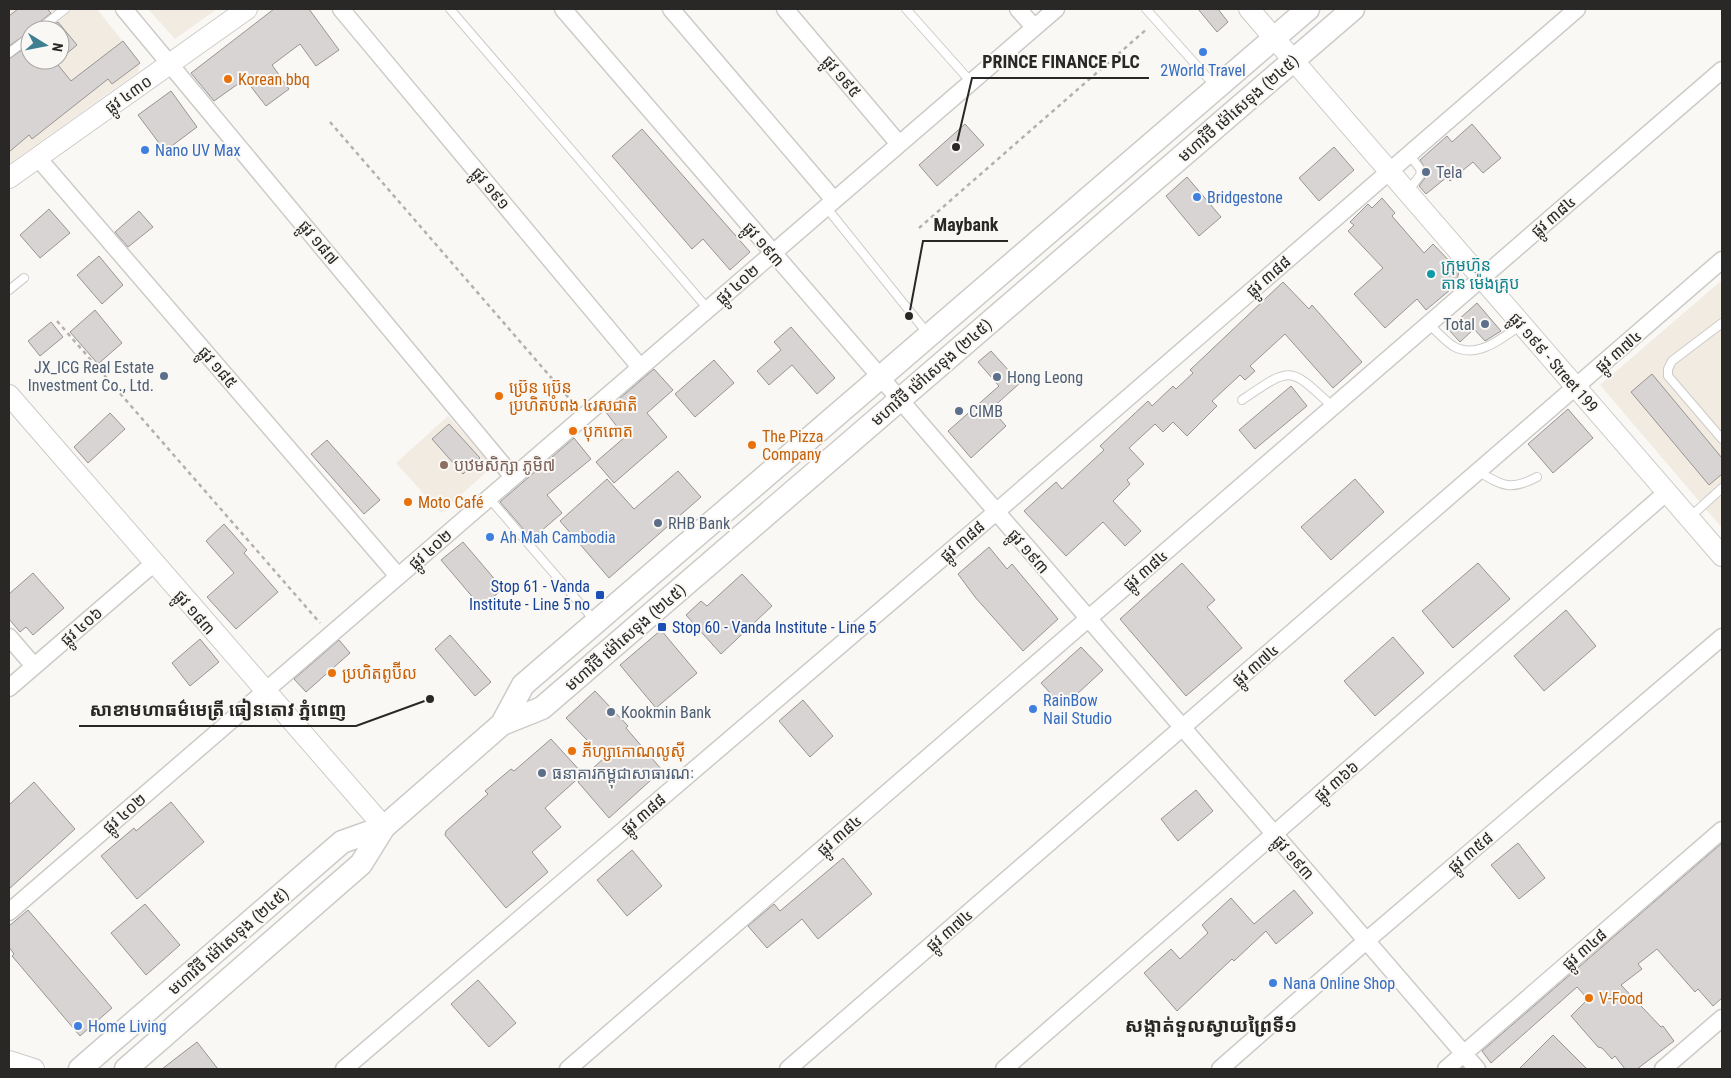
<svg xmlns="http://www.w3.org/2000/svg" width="1731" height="1078" font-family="'Roboto Condensed','Noto Sans Khmer',sans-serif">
	<rect width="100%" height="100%" fill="#faf8f5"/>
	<!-- built -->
	<path fill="#f2ebe2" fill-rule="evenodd" d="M 9,9 L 97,9 L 140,63 L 138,72 L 9,164 ZM 30,30 L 60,30 L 60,60 L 30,60 Z
		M 148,9 L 217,9 L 175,39 Z
		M 1722,280 L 1722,528 L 1600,385 Z
		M 448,416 L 493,466 L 441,513 L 396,463 Z"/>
	<!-- building -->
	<path fill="#d8d4d3" stroke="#979493" d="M 18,9 L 47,9 L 51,13 L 35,26 L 32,30 L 9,46 L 9,16 Z
		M 274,9 L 309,9 L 339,50 L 316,66 L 300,44 L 272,65 L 289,89 L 266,106 L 245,79 L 214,101 L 191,73 Z
		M 1198,9 L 1218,9 L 1228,22 L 1217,32 Z
		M 58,22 L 77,45 L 60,59 L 60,30 L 47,30 Z
		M 123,41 L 140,63 L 112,84 L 108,79 L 32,139 L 29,135 L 9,152 L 9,59 L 30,44 L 30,60 L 54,60 L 71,81 Z
		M 171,91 L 197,127 L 165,151 L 138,115 Z
		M 965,124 L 984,145 L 937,186 L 919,165 Z
		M 1472,124 L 1501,158 L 1483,173 L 1473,162 L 1450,181 L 1447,177 L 1426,194 L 1419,186 L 1427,175 L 1425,168 L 1420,160 L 1447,136 L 1452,142 Z
		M 642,129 L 750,252 L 730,270 L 703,239 L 692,249 L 612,156 Z
		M 1334,147 L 1354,170 L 1319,201 L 1299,178 Z
		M 1187,177 L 1221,217 L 1199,236 L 1166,196 Z
		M 1382,198 L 1395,213 L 1392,216 L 1424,253 L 1433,244 L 1459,271 L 1456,285 L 1426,310 L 1417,299 L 1385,328 L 1354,294 L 1383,268 L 1348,231 L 1354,225 L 1350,222 L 1368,204 L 1372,208 Z
		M 49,209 L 70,233 L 40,258 L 20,235 Z
		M 139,211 L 153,227 L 128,247 L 115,232 Z
		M 99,256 L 123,285 L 102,304 L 77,275 Z
		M 1283,282 L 1309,309 L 1312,305 L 1362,362 L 1333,388 L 1285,334 L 1250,366 L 1255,371 L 1245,380 L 1240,375 L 1212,401 L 1217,406 L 1187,436 L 1173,422 L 1163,432 L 1155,424 L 1129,448 L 1144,464 L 1127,480 L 1130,484 L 1113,501 L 1141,531 L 1125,546 L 1103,522 L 1066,556 L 1024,511 L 1056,482 L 1062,489 L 1104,450 L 1100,446 L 1148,401 L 1152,406 L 1173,386 L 1176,389 L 1193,373 L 1190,370 Z
		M 1477,303 L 1501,331 L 1485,341 L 1474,329 L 1460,342 L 1448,329 Z
		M 95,310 L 122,343 L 98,364 L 70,332 Z
		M 51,322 L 63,337 L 40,356 L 28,341 Z
		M 791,327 L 835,378 L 817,394 L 792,365 L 769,385 L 757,371 L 781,350 L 774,342 Z
		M 991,351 L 1020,383 L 991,409 L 1006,426 L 971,458 L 948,431 L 999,386 L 978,362 Z
		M 714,360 L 734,383 L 695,417 L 675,394 Z
		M 654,369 L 673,390 L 647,413 L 667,437 L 614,483 L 596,462 L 625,437 L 605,411 Z
		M 1652,374 L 1722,458 L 1722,474 L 1709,485 L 1631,392 Z
		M 1291,386 L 1307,406 L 1255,449 L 1239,430 Z
		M 1568,409 L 1593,438 L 1553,473 L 1528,444 Z
		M 110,413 L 125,429 L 88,463 L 74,447 Z
		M 449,424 L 480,458 L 463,474 L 432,439 Z
		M 574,438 L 591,459 L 547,495 L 562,513 L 532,539 L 500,502 Z
		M 327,440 L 380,500 L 364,514 L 311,454 Z
		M 678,471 L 701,497 L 609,578 L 560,521 L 607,479 L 634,509 Z
		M 1355,479 L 1384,512 L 1331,560 L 1301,527 Z
		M 224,524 L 247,550 L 244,553 L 278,592 L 236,629 L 207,597 L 234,573 L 206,541 Z
		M 463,542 L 503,589 L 481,607 L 441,560 Z
		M 989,547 L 1007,569 L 1012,564 L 1058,619 L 1023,651 L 975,597 L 958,574 Z
		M 1182,563 L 1215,600 L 1207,607 L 1242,648 L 1186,696 L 1120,619 Z
		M 1478,563 L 1510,599 L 1453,648 L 1422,611 Z
		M 33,573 L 64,608 L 33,635 L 26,627 L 20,632 L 9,619 L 9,594 Z
		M 742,574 L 772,606 L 721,654 L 686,615 L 701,601 L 707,606 Z
		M 1566,610 L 1596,646 L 1544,691 L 1514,656 Z
		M 661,630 L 697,673 L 656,708 L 620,665 Z
		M 450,635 L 491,682 L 475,696 L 435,649 Z
		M 1393,637 L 1424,673 L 1375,716 L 1344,681 Z
		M 200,639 L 219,662 L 190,686 L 172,663 Z
		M 339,640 L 350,653 L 306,692 L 294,679 Z
		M 1081,647 L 1103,670 L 1063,707 L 1041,683 Z
		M 595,691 L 628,726 L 626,728 L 662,770 L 609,818 L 578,782 L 604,758 L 566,718 Z
		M 803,700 L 833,736 L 810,757 L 779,721 Z
		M 551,739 L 583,774 L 545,808 L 561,827 L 532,852 L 548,872 L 506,908 L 445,835 L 446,831 L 488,794 L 485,791 L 511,769 L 514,771 Z
		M 34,782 L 75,829 L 9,889 L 9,805 Z
		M 1196,790 L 1213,811 L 1178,841 L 1161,819 Z
		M 171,802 L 204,842 L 137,899 L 101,856 L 134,828 L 136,831 Z
		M 1518,843 L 1545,878 L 1519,899 L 1491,865 Z
		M 1722,843 L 1722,998 L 1713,1006 L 1698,989 L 1695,992 L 1657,949 L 1638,964 L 1642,969 L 1621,985 L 1661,1027 L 1663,1026 L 1674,1041 L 1637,1069 L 1625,1069 L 1615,1056 L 1612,1059 L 1602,1048 L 1598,1047 L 1571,1016 L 1588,999 L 1577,987 L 1491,1063 L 1482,1051 Z
		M 632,850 L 662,886 L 627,916 L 597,880 Z
		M 843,858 L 872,894 L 818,939 L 802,919 L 767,948 L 748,926 L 774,904 L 780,911 Z
		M 1294,890 L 1313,913 L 1276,944 L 1266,931 L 1234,961 L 1232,959 L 1177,1011 L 1144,973 L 1171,949 L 1180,959 L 1208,933 L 1202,925 L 1231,898 L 1254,924 Z
		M 145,904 L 180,945 L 146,975 L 111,933 Z
		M 28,910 L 112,1008 L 80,1036 L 12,956 L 14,954 L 9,947 L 9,926 Z
		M 478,980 L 516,1023 L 489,1047 L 451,1004 Z
		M 1553,1035 L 1587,1069 L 1519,1069 Z
		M 197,1042 L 218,1069 L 162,1069 Z"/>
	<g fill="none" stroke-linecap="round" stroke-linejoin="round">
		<!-- service casing -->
		<g stroke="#cdcbc8" stroke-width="10">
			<path id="service" d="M 450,9 L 708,309
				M 906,9 L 971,82
				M 1146,9 L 1215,86
				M 38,30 L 65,9
				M 9,53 L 30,37
				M 1408,191 L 1421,174 L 1420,169 L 1409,154
				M 826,207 L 928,334
				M 9,290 L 24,278
				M 1722,323 L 1672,361 L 1668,369 L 1668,376 L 1722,439
				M 1429,324 C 1436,331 1444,340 1453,346 C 1477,360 1502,338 1521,325
				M 1242,400 C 1292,366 1289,366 1333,407
				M 1479,472 C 1503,486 1511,491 1537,477
				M 489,498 L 595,621
				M 1690,517 L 1722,488"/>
		</g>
		<!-- minor casing -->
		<g stroke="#cdcbc8" stroke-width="19">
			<path id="minor" d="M 124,9 L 513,477
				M 341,9 L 640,367
				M 563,9 L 1477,1069
				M 671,9 L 834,200
				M 785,9 L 899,144
				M 1018,9 L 1034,27
				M 38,158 L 398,576
				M 9,637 L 34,666
				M 9,688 L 153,564
				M 9,912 L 1056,9
				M 344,1069 L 996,512 L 1577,9
				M 568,1069 L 1722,70
				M 788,1069 L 1722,260
				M 1004,1069 L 1667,492
				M 1220,1069 L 1366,941 L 1722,637
				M 1446,1069 L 1722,830
				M 1663,1069 L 1722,1018"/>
		</g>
		<!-- tertiary casing -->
		<g stroke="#cdcbc8" stroke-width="22">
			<path id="tertiary" d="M 1249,9 L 1722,556
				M 9,178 L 247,9
				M 9,395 L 384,827
				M 9,1061 L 34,1069"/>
		</g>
		<!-- secondary casing -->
		<g stroke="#cdcbc8" stroke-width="25">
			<path id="secondary" d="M 502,724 L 523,685 L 1308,9
				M 80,1069 L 342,842 L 384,827
				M 126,1069 L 361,864 L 384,827 L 502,724 L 542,708 L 1353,9"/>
		</g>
		<!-- path -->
		<path stroke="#b3b1af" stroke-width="2.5" stroke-dasharray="4 4" stroke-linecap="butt" d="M 330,122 L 574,404
			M 919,228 L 1148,28
			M 57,321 L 320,623"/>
		<!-- service -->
		<use href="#service" stroke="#fff" stroke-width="8"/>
		<!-- minor -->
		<use href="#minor" stroke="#fff" stroke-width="16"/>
		<!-- tertiary -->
		<use href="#tertiary" stroke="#fff" stroke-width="20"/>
		<!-- secondary -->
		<use href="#secondary" stroke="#fff" stroke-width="22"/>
	</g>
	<!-- markers -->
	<g fill="#3f7fe0" stroke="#faf8f5" stroke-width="2">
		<circle cx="1203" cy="52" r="5"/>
		<circle cx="145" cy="150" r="5"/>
		<circle cx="1197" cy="197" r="5"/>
		<circle cx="490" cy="537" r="5"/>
		<circle cx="1033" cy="709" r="5"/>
		<circle cx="1273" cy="983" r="5"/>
		<circle cx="78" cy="1026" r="5"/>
	</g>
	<g fill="#e8710a" stroke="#faf8f5" stroke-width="2">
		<circle cx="228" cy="79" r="5"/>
		<circle cx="499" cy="396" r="5"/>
		<circle cx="573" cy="431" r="5"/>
		<circle cx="752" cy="445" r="5"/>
		<circle cx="408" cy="502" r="5"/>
		<circle cx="332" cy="673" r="5"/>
		<circle cx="572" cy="751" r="5"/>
		<circle cx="1589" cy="998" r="5"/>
	</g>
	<g fill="#5c6f8a" stroke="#faf8f5" stroke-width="2">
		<circle cx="1426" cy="172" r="5"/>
		<circle cx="1485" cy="324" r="5"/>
		<circle cx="164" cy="376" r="5"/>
		<circle cx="997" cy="377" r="5"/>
		<circle cx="959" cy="411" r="5"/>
		<circle cx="658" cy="523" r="5"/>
		<circle cx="611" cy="712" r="5"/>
		<circle cx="542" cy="773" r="5"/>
	</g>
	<circle fill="#0f9aa8" stroke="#faf8f5" stroke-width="2" cx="1431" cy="274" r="5"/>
	<circle fill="#8d6e63" stroke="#faf8f5" stroke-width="2" cx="444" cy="465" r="5"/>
	<g fill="#1a4fb4" stroke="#faf8f5" stroke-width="2">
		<rect x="595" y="590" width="10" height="10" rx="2.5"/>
		<rect x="657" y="622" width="10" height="10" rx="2.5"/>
	</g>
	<g text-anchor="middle" stroke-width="4" stroke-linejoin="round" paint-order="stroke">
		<!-- shop labels -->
		<g font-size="16" fill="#366cbe" stroke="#faf8f5" text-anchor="start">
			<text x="1203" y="76" text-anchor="middle">2World Travel</text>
			<text x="155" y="156">Nano UV Max</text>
			<text x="1207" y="203">Bridgestone</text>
			<text x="500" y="543">Ah Mah Cambodia</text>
			<text x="1043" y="706">RainBow<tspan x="1043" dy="18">Nail Studio</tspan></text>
			<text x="1283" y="989">Nana Online Shop</text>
			<text x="88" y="1032">Home Living</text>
		</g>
		<!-- street labels -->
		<g font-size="16" fill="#292827" stroke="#faf8f5">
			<text transform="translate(842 76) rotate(50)" y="6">ផ្លូវ ១៩៥</text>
			<text transform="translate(128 94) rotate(-35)" y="6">ផ្លូវ ៤៣០</text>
			<text transform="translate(1238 108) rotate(-41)" y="6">មហាវិថី ម៉ៅសេទុង (២៤៥)</text>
			<text transform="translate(491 188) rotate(50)" y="6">ផ្លូវ ១៩១</text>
			<text transform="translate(1553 216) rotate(-41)" y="6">ផ្លូវ ៣៨៤</text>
			<text transform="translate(319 242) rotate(50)" y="6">ផ្លូវ ១៨៧</text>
			<text transform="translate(764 244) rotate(49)" y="6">ផ្លូវ ១៩៣</text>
			<text transform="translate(1268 276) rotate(-41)" y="6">ផ្លូវ ៣៨៨</text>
			<text transform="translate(737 284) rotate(-41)" y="6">ផ្លូវ ៤០២</text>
			<text transform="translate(1618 351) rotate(-41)" y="6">ផ្លូវ ៣៧៤</text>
			<text transform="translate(1554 362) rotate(49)" y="6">ផ្លូវ ១៩៩ - Street 199</text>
			<text transform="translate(218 367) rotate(49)" y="6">ផ្លូវ ១៨៥</text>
			<text transform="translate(931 372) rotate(-41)" y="6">មហាវិថី ម៉ៅសេទុង (២៤៥)</text>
			<text transform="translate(962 541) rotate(-41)" y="6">ផ្លូវ ៣៨៨</text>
			<text transform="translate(430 549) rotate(-41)" y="6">ផ្លូវ ៤០២</text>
			<text transform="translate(1029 551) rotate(49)" y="6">ផ្លូវ ១៩៣</text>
			<text transform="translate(1145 570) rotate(-41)" y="6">ផ្លូវ ៣៨៤</text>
			<text transform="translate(195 612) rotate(49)" y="6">ផ្លូវ ១៨៣</text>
			<text transform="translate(81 626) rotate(-41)" y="6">ផ្លូវ ៤០៦</text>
			<text transform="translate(625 637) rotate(-41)" y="6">មហាវិថី ម៉ៅសេទុង (២៤៥)</text>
			<text transform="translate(1255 665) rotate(-41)" y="6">ផ្លូវ ៣៧៤</text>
			<text transform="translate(1336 781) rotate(-41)" y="6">ផ្លូវ ៣៦៦</text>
			<text transform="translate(124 813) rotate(-41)" y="6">ផ្លូវ ៤០២</text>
			<text transform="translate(643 814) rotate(-41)" y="6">ផ្លូវ ៣៨៨</text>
			<text transform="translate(839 835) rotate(-41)" y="6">ផ្លូវ ៣៨៤</text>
			<text transform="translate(1470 852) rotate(-40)" y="6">ផ្លូវ ៣៥៨</text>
			<text transform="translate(1294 857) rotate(49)" y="6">ផ្លូវ ១៩៣</text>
			<text transform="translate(949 930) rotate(-41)" y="6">ផ្លូវ ៣៧៤</text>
			<text transform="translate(228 941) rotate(-41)" y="6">មហាវិថី ម៉ៅសេទុង (២៤៥)</text>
			<text transform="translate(1584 949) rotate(-41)" y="6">ផ្លូវ ៣៤៨</text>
		</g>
		<!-- food labels -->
		<g font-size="16" fill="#c56008" stroke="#faf8f5" text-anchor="start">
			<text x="238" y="85">Korean bbq</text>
			<text x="509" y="393">ប្រ៊េន ប្រ៊េន<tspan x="509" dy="18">ប្រហិតបំពង ៤រសជាតិ</tspan></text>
			<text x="583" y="437">បុកពោត</text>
			<text x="762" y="442">The Pizza<tspan x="762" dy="18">Company</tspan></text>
			<text x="418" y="508">Moto Café</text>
			<text x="342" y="679">ប្រហិតពូប៊ីល</text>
			<text x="582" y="757">ភីហ្សាកោណលូស៊ី</text>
			<text x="1599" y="1004">V-Food</text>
		</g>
		<!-- service labels -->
		<g font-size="16" fill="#4e5e75" stroke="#faf8f5" text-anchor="start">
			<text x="1436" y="178">Tela</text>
			<text x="1475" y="330" text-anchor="end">Total</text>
			<text x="154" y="373" text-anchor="end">JX_ICG Real Estate<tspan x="154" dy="18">Investment Co., Ltd.</tspan></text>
			<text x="1007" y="383">Hong Leong</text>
			<text x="969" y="417">CIMB</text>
			<text x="668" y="529">RHB Bank</text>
			<text x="621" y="718">Kookmin Bank</text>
			<text x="552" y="779">ធនាគារកម្ពុជាសាធារណៈ</text>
		</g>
		<!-- culture labels -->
		<g font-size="16" fill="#0d838f" stroke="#faf8f5" text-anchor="start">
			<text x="1441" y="271">ក្រុមហ៊ុន<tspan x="1441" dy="18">តាន ម៉េងគ្រុប</tspan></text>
		</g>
		<!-- education labels -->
		<g font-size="16" fill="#785e54" stroke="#faf8f5" text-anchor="start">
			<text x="454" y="471">បឋមសិក្សា ភូមិ៧</text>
		</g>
		<!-- transit labels -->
		<g font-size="16" fill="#164399" stroke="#faf8f5" text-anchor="end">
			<text x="590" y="592">Stop 61 - Vanda<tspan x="590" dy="18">Institute - Line 5 no</tspan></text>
			<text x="672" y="633" text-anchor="start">Stop 60 - Vanda Institute - Line 5</text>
		</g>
		<!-- quarter labels -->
		<g font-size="19" font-weight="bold" fill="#292827" stroke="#faf8f5">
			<text x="1211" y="1032">សង្កាត់ទួលស្វាយព្រៃទី១</text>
		</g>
	</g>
	<!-- callouts -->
	<path fill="none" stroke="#292827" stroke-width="2" d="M956 147L972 78H1149M909 316L923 241H1008M430 699L356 726H79"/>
	<g fill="#292827" stroke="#faf8f5" stroke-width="2">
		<circle cx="956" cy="147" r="5"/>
		<circle cx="909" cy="316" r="5"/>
		<circle cx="430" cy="699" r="5"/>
	</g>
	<g font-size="18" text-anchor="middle" font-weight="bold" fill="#292827" stroke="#faf8f5" stroke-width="4" stroke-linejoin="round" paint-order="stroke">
		<text x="1061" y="68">PRINCE FINANCE PLC</text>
		<text x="966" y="231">Maybank</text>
		<text x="218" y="716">សាខាមហាធម៌មេត្រី ធៀនតោវ ភ្នំពេញ</text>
	</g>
	<!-- border -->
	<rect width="1731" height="1078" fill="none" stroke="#292827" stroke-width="20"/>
	<!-- north arrow -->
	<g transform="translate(45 45) rotate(100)"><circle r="24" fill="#faf8f5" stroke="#a6a5a3"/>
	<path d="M0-4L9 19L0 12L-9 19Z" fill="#3e7f92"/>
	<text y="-8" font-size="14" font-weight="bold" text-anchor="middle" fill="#292827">N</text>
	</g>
</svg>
